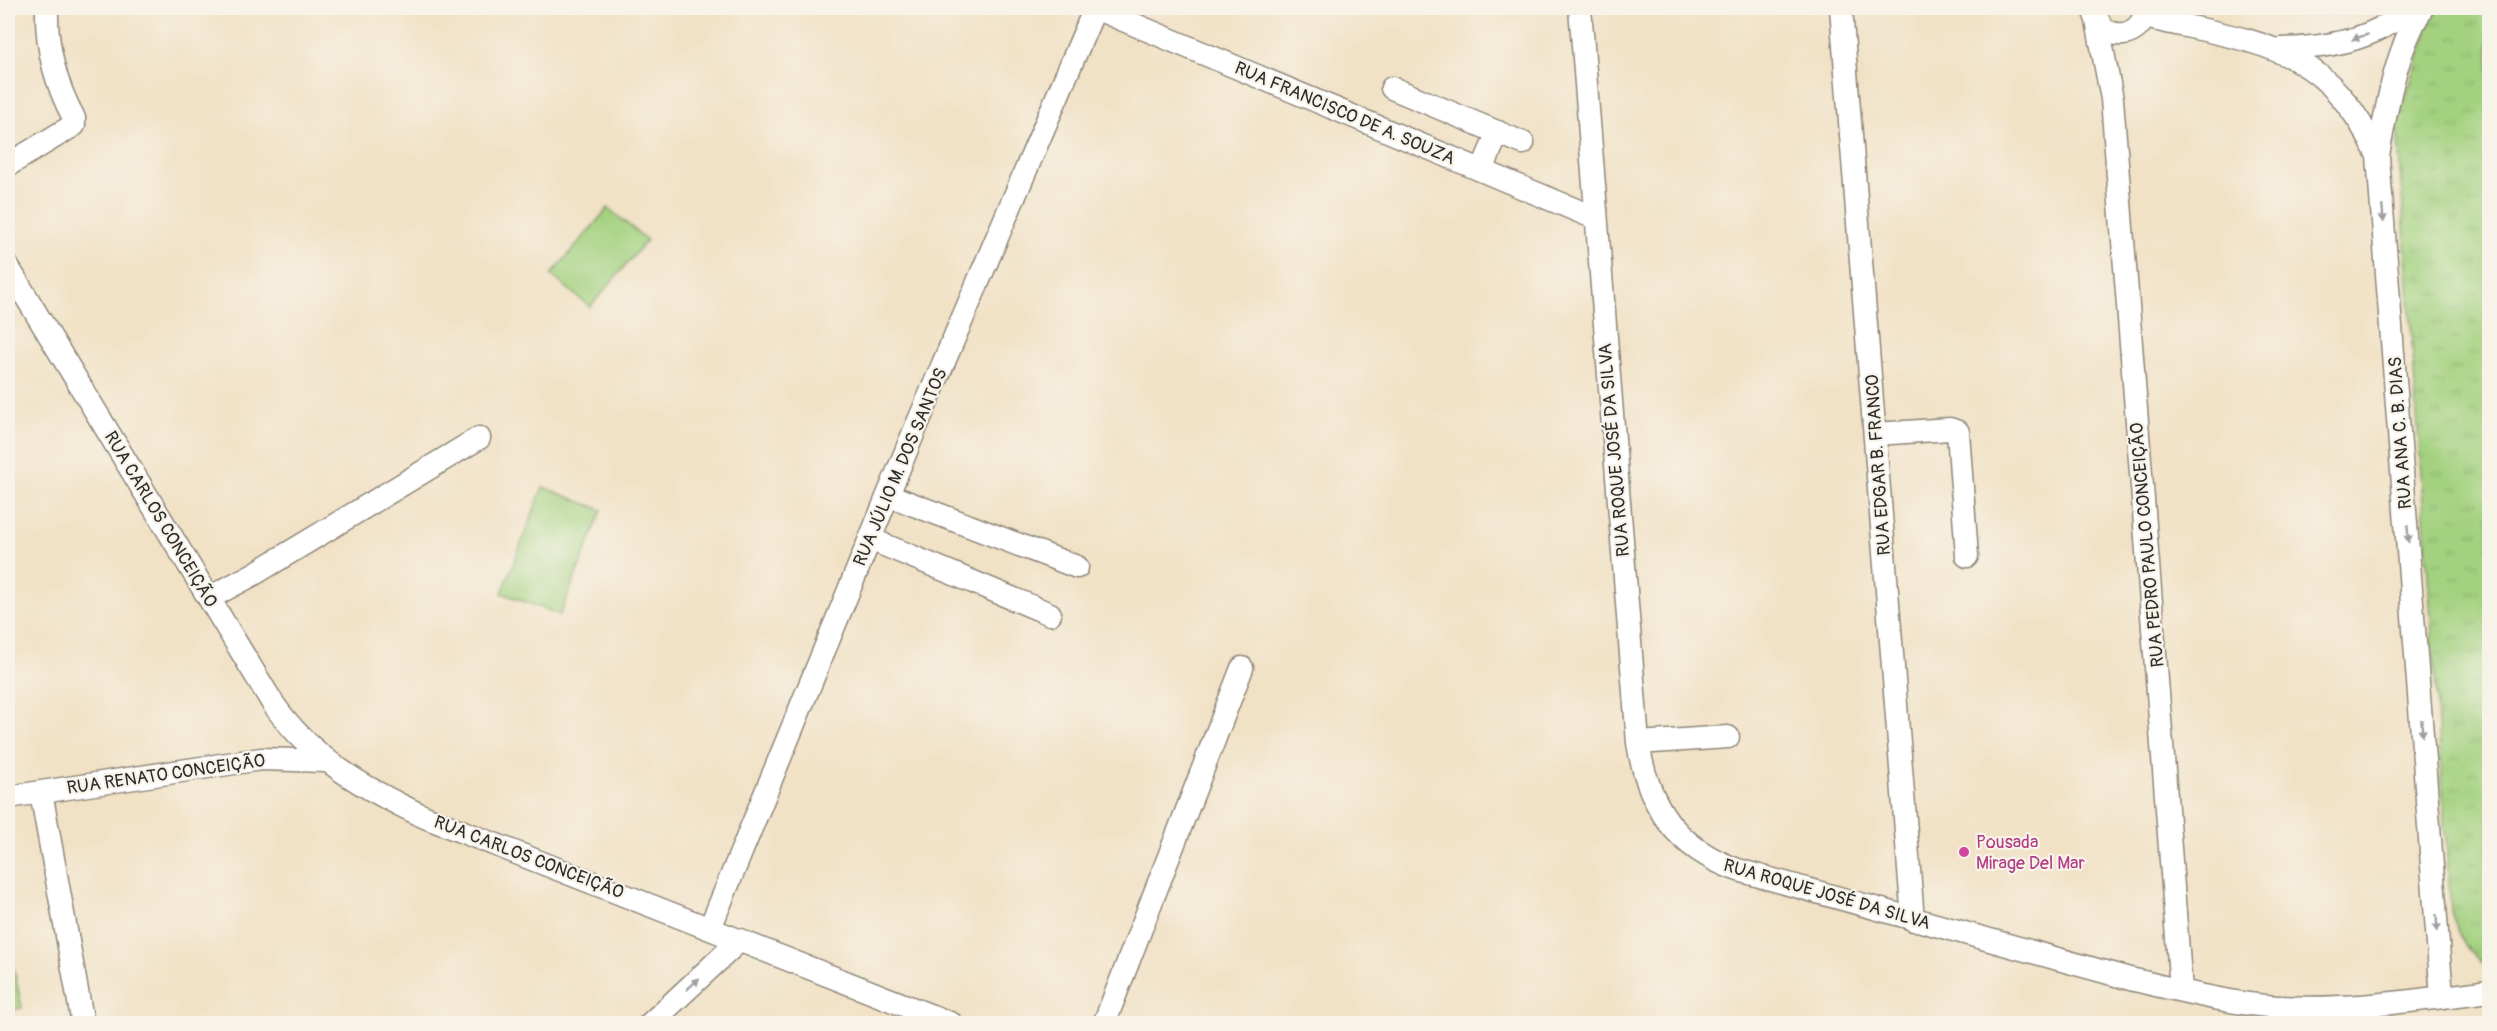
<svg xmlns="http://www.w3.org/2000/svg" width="2497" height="1031" font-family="Pangolin,sans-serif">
	<defs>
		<pattern id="park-tufts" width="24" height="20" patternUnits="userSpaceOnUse" patternTransform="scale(1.5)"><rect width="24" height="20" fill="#a3d17f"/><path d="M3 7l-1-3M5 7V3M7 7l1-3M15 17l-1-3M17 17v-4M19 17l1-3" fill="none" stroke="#8cb46e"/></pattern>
	</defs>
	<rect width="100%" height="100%" fill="#f7f3e8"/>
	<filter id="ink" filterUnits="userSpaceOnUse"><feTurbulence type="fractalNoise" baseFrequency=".0167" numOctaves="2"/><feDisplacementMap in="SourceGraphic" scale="12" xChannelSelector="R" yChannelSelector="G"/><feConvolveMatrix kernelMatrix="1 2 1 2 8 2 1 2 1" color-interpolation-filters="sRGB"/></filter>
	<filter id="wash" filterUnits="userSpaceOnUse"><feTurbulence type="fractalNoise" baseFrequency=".008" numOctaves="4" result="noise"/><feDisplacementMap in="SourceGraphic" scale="24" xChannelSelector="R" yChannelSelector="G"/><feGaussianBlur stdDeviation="1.35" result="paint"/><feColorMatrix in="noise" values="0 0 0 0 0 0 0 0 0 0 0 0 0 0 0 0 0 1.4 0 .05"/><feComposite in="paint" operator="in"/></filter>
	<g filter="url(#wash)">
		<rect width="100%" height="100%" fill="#f1e1c5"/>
		<!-- grass -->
		<path fill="#a3d17f" stroke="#677e55" stroke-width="1.5" d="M 608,208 L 647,240 L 590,307 L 551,275 Z
			M 543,487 L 602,510 L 560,615 L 502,593 Z
			M 8,942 L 22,1008 L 8,1011 Z"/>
		<!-- park -->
		<path fill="url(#park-tufts)" stroke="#677e55" stroke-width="1.5" d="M 2440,8 L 2489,8 L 2489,966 C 2467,957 2458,933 2451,911 L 2397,124 L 2429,25 Z"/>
	</g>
	<g filter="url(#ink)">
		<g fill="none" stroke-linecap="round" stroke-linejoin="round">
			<!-- minor casing -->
			<g stroke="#8e8678" stroke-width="25">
				<path id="minor" d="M 1095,8 L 1595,218
					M 1580,8 L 1638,743 C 1648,806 1676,848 1738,870 L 2130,979 C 2179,990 2229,1004 2279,1007 C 2350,1011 2420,1000 2490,991
					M 1841,8 L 1913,920
					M 2095,15 L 2103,29 C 2124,41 2143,31 2146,8
					M 2145,17 C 2255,43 2325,41 2378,156 L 2442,997
					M 2097,21 L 2112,99 L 2181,990
					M 2281,49 C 2327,48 2375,40 2410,8
					M 1392,88 L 1523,143
					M 2378,156 C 2387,105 2395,53 2422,8
					M 8,165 L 74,125 L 74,118 C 55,83 46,47 47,8
					M 1482,170 L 1498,132
					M 8,267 L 272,702 C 310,758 365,789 425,817 L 952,1024
					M 1876,434 L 1950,429 L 1958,432 L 1967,556
					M 888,495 L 1077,567
					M 870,539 L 1050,614
					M 209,598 L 254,574 L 479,438
					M 1638,743 L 1728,737
					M 41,792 L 83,1024
					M 8,797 L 261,759 L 325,761
					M 710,928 L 911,439 L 1095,8
					M 650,1024 L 740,940
					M 1104,1024 L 1242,668"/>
			</g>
			<!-- minor -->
			<use href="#minor" stroke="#fff" stroke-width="22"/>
		</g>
		<!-- one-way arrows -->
		<defs><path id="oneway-solid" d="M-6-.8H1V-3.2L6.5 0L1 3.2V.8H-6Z" transform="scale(1.5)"/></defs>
		<g fill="#a0a0a0">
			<use href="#oneway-solid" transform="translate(2360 37) rotate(161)"/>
			<use href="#oneway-solid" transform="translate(2383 214) rotate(85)"/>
			<use href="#oneway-solid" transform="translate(2408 534) rotate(86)"/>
			<use href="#oneway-solid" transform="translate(2422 728) rotate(86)"/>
			<use href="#oneway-solid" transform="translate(2437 923) rotate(86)"/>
			<use href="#oneway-solid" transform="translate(693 984) rotate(-43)"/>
		</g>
	</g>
	<!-- markers -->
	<circle fill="#d1479c" stroke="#f7f3e8" stroke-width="2" cx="1964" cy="852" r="6"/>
	<g text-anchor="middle" stroke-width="4.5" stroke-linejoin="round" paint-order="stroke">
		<!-- street labels -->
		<g font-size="18" fill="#2b2b2b" stroke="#f7f3e8">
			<text transform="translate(1345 113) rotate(23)" y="6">RUA FRANCISCO DE A. SOUZA</text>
			<text transform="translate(2400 433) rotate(-94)" y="6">RUA ANA C. B. DIAS</text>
			<text transform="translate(1614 450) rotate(-95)" y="6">RUA ROQUE JOSÉ DA SILVA</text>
			<text transform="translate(1878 465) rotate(-94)" y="6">RUA EDGAR B. FRANCO</text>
			<text transform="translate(900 467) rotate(-67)" y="6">RUA JÚLIO M. DOS SANTOS</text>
			<text transform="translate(161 519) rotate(59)" y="6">RUA CARLOS CONCEIÇÃO</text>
			<text transform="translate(2147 545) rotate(-95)" y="6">RUA PEDRO PAULO CONCEIÇÃO</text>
			<text transform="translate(166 774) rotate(-8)" y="6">RUA RENATO CONCEIÇÃO</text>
			<text transform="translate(529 857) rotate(21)" y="6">RUA CARLOS CONCEIÇÃO</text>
			<text transform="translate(1827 894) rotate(16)" y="6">RUA ROQUE JOSÉ DA SILVA</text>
		</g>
		<!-- hotel labels -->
		<g font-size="18" fill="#b23c85" stroke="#f7f3e8" text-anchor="start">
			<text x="1976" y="848">Pousada<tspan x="1976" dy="21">Mirage Del Mar</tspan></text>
		</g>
	</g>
	<!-- margin -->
	<rect width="2497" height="1031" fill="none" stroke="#f7f3e8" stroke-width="30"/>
</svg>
